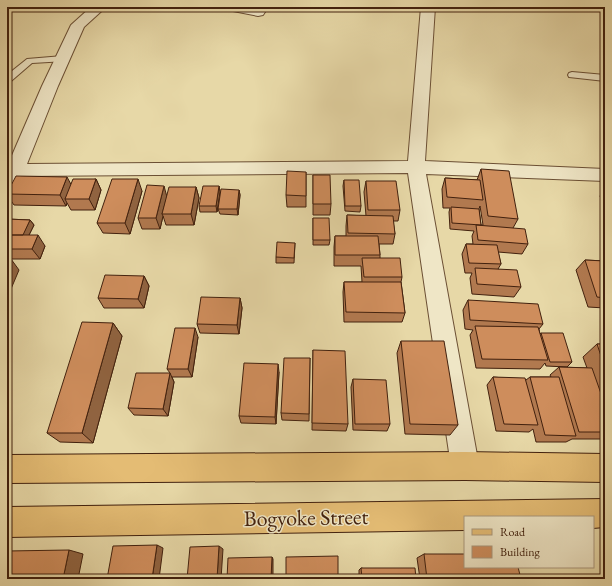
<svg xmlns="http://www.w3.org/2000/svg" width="612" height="586" font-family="'EB Garamond',serif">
	<rect width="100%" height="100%" fill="#e7d8a7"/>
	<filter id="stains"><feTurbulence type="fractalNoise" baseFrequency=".005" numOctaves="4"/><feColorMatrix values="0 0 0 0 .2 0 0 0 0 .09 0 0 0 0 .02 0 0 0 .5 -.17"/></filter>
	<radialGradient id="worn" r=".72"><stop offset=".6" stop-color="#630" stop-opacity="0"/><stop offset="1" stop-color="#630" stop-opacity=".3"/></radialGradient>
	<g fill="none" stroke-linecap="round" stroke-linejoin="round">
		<!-- lane casing -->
		<g stroke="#6b4f34" stroke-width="2">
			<path id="lane" d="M 63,56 L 66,57 L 67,59 L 66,61 L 32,63 L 10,82 L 7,83 L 7,75 L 27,59 Z
				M 572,72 L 605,75 L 605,81 L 569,77 L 568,75 L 569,73 Z"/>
		</g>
		<!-- street casing -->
		<g stroke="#6b4f34" stroke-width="2">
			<path id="street" d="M 91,7 L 106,7 L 84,27 L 58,86 L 27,164 L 408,161 L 421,7 L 435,7 L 425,161 L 605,169 L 605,181 L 426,174 L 479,466 L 475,476 L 465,480 L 455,476 L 451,466 L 408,173 L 21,176 L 14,191 L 7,193 L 7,167 L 42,86 L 71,25 Z
				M 226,7 L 253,7 L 263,9 L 265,12 L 263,15 L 258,16 L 228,10 Z"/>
		</g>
		<!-- primary casing -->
		<g stroke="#42210e" stroke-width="2">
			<path id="primary" d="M 465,452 L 605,454 L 605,482 L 465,480 L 7,483 L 7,455 Z
				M 605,499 L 605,527 L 593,528 L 593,517 L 465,517 L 465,530 L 7,537 L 7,507 Z"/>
		</g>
		<!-- lane -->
		<use href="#lane" fill="#efe6c6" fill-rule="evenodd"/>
		<!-- street -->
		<use href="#street" fill="#efe6c6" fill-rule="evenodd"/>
		<!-- primary -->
		<use href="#primary" fill="#e4bc74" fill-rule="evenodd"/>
	</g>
	<!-- wall -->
	<path fill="#b1794f" stroke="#42210e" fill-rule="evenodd" d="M 481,169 L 518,219 L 513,228 L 528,244 L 522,254 L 498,252 L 501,264 L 498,269 L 521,287 L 514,297 L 472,294 L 470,278 L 472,273 L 465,273 L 462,254 L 466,244 L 473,244 L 472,236 L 474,231 L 450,229 L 449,212 L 450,208 L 443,208 L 442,189 L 445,178 L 477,180 ZM 480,206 L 483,225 L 481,225 L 479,209 Z
		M 306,172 L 306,207 L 287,207 L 286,195 Z
		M 313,175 L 331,204 L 330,215 L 313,215 Z
		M 96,179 L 101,190 L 95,210 L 71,210 L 67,203 L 66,206 L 14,205 L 7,195 L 7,193 L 71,184 Z
		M 344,180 L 361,206 L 360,212 L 345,211 L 343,186 Z
		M 366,181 L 400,210 L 398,221 L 393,221 L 395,234 L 393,244 L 379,244 L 380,255 L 380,258 L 402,277 L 401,282 L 405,313 L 402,322 L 344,322 L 343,292 L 344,282 L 362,282 L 361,266 L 334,266 L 334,247 L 335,236 L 346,236 L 346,226 L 347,215 L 366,216 L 364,192 Z
		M 219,186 L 220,192 L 217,212 L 200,212 L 199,206 Z
		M 196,187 L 199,198 L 194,225 L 166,225 L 163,216 L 160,229 L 142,229 L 138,218 L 167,195 Z
		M 605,189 L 605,208 L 600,196 Z
		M 239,190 L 240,195 L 238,215 L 220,214 L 218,209 Z
		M 142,191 L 130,234 L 103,233 L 97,223 Z
		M 313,218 L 330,240 L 329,245 L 313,245 Z
		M 7,219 L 30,220 L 34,225 L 29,235 L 45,246 L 40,259 L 7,259 Z
		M 295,243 L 294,263 L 276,263 L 276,257 Z
		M 585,260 L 605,261 L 605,308 L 588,307 L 576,270 Z
		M 144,276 L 149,286 L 144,308 L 104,308 L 98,298 Z
		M 240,298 L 242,308 L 239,334 L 200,333 L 197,324 Z
		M 468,300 L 543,324 L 539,329 L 540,334 L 541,333 L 572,362 L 567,367 L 546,366 L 545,363 L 540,369 L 476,368 L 470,335 L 473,330 L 465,329 L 463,310 Z
		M 113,323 L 122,336 L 93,443 L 60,442 L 47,433 Z
		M 198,337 L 192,377 L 172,377 L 174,382 L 168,416 L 134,415 L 128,408 L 170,373 L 167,369 Z
		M 401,341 L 458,425 L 450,435 L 405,434 L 397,353 Z
		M 597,344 L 605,344 L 605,438 L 603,439 L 572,439 L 566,442 L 536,442 L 533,429 L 529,432 L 496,431 L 487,385 L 493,377 L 526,380 L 530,377 L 551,377 L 550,375 L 559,367 L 587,368 L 583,357 Z
		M 313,350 L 348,424 L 346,431 L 312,430 Z
		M 310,358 L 309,421 L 282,420 L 281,413 Z
		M 279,372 L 276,424 L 241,423 L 239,416 Z
		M 353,379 L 390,424 L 387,431 L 353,430 L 351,387 Z
		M 424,554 L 521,579 L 420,579 L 417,558 Z
		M 361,568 L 416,579 L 359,579 L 359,570 Z"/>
	<!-- shaded-wall -->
	<path fill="#906340" stroke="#42210e" d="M 67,177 L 73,188 L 65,199 L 67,203 L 66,206 L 60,195 Z
		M 96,179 L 101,190 L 95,210 L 89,199 Z
		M 138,179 L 142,191 L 130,234 L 125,223 Z
		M 164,186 L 167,197 L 162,214 L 163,216 L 160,229 L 156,218 Z
		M 219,186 L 220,192 L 217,212 L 216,206 Z
		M 196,187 L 199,198 L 194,225 L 191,214 Z
		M 239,190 L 240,195 L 238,215 L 237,209 Z
		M 30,220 L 34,225 L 26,241 L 22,236 Z
		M 38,235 L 45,246 L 40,259 L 32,249 Z
		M 11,259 L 19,270 L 8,296 L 7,294 L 7,268 Z
		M 144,276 L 149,286 L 144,308 L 138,299 Z
		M 240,298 L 242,308 L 239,334 L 237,325 Z
		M 113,323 L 122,336 L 93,443 L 82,433 Z
		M 195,328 L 198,337 L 192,377 L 188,369 Z
		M 278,364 L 279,372 L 276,424 L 275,417 Z
		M 170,373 L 174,382 L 168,416 L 163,409 Z
		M 157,545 L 163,548 L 159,579 L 152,579 Z
		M 219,546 L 223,549 L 221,579 L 217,579 Z
		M 69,550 L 83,554 L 78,579 L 63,579 Z
		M 272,557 L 273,559 L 273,579 L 271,579 Z"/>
	<!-- building -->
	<path fill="#ce8d5c" stroke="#42210e" d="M 481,169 L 509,171 L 518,219 L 488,216 Z
		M 287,171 L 306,172 L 306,196 L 286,195 Z
		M 313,175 L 330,175 L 331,204 L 313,204 Z
		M 16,176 L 67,177 L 60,195 L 7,194 L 7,193 Z
		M 445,178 L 480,180 L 483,200 L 447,197 Z
		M 73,179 L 96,179 L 89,199 L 65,199 Z
		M 112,179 L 138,179 L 125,223 L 97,223 Z
		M 344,180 L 359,180 L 361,206 L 345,206 Z
		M 366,181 L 396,181 L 400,210 L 368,210 Z
		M 147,185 L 164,186 L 156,218 L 138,218 Z
		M 203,186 L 219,186 L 216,206 L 199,206 Z
		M 169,187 L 196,187 L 191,214 L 162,214 Z
		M 221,189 L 239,190 L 237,209 L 218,209 Z
		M 451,207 L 479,209 L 481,225 L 452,223 Z
		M 347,215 L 393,216 L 395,234 L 348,233 Z
		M 313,218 L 329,218 L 330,240 L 313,240 Z
		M 7,219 L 30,220 L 23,235 L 7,235 Z
		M 476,225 L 525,229 L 528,244 L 478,240 Z
		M 7,235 L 38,235 L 32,249 L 7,249 Z
		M 335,236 L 378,236 L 380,255 L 335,255 Z
		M 277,242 L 295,243 L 294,258 L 276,257 Z
		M 466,244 L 497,245 L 501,264 L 469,263 Z
		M 362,258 L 400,258 L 402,277 L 364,277 Z
		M 7,259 L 11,259 L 7,268 Z
		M 585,260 L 605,261 L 605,298 L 597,297 Z
		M 475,268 L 517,270 L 521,287 L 477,284 Z
		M 105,275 L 144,276 L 138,299 L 98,298 Z
		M 344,282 L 401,282 L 405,313 L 346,312 Z
		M 201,297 L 240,298 L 237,325 L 197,324 Z
		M 468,300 L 538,304 L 543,324 L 470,320 Z
		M 82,322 L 113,323 L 82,433 L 47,433 Z
		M 475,326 L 538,327 L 548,360 L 482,359 Z
		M 175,328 L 195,328 L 188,369 L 167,369 Z
		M 541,333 L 563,333 L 572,362 L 550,362 Z
		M 401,341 L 444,341 L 458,425 L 410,424 Z
		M 597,344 L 605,344 L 605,368 Z
		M 313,350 L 345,351 L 348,424 L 312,423 Z
		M 284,358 L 310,358 L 309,414 L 281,413 Z
		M 244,363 L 278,364 L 275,417 L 239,416 Z
		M 559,367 L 592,368 L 605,405 L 605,432 L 579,432 Z
		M 136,373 L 170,373 L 163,409 L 128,408 Z
		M 493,377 L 525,378 L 538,425 L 504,424 Z
		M 530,377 L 559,377 L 576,436 L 545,435 Z
		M 353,379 L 386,380 L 390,424 L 355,424 Z
		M 157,545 L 152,579 L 107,579 L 113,546 Z
		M 219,546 L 217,579 L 187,579 L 190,547 Z
		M 69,550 L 63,579 L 7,579 L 7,551 Z
		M 424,554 L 465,554 L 465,567 L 518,567 L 521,579 L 427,579 Z
		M 338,556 L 338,579 L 286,579 L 286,557 Z
		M 272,557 L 271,579 L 227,579 L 228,558 Z
		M 361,568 L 415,568 L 416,579 L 362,579 Z"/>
	<g text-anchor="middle" stroke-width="3" stroke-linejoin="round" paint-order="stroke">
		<!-- near-street labels -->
		<g font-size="22" fill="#42210e" stroke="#efe6c6">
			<text transform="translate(306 517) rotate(-1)" y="8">Bogyoke Street</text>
		</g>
	</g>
	<!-- margin -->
	<rect width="612" height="586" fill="none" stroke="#e7d8a7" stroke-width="24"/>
	<rect x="8" y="8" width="596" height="570" fill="none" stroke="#42210e" stroke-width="2"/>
	<rect x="12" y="12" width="588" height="562" fill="none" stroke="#42210e"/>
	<!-- legend -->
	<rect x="464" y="516" width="130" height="52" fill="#efe6c6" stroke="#aa977c"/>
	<rect x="472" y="529" width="20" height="6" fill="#e4bc74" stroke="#aa977c"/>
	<text x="500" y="536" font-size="12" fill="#42210e">Road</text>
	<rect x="472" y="546" width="20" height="12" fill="#ce8d5c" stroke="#aa977c"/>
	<text x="500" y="556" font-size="12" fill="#42210e">Building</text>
	<rect width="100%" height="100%" filter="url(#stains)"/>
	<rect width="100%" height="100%" fill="url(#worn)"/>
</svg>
